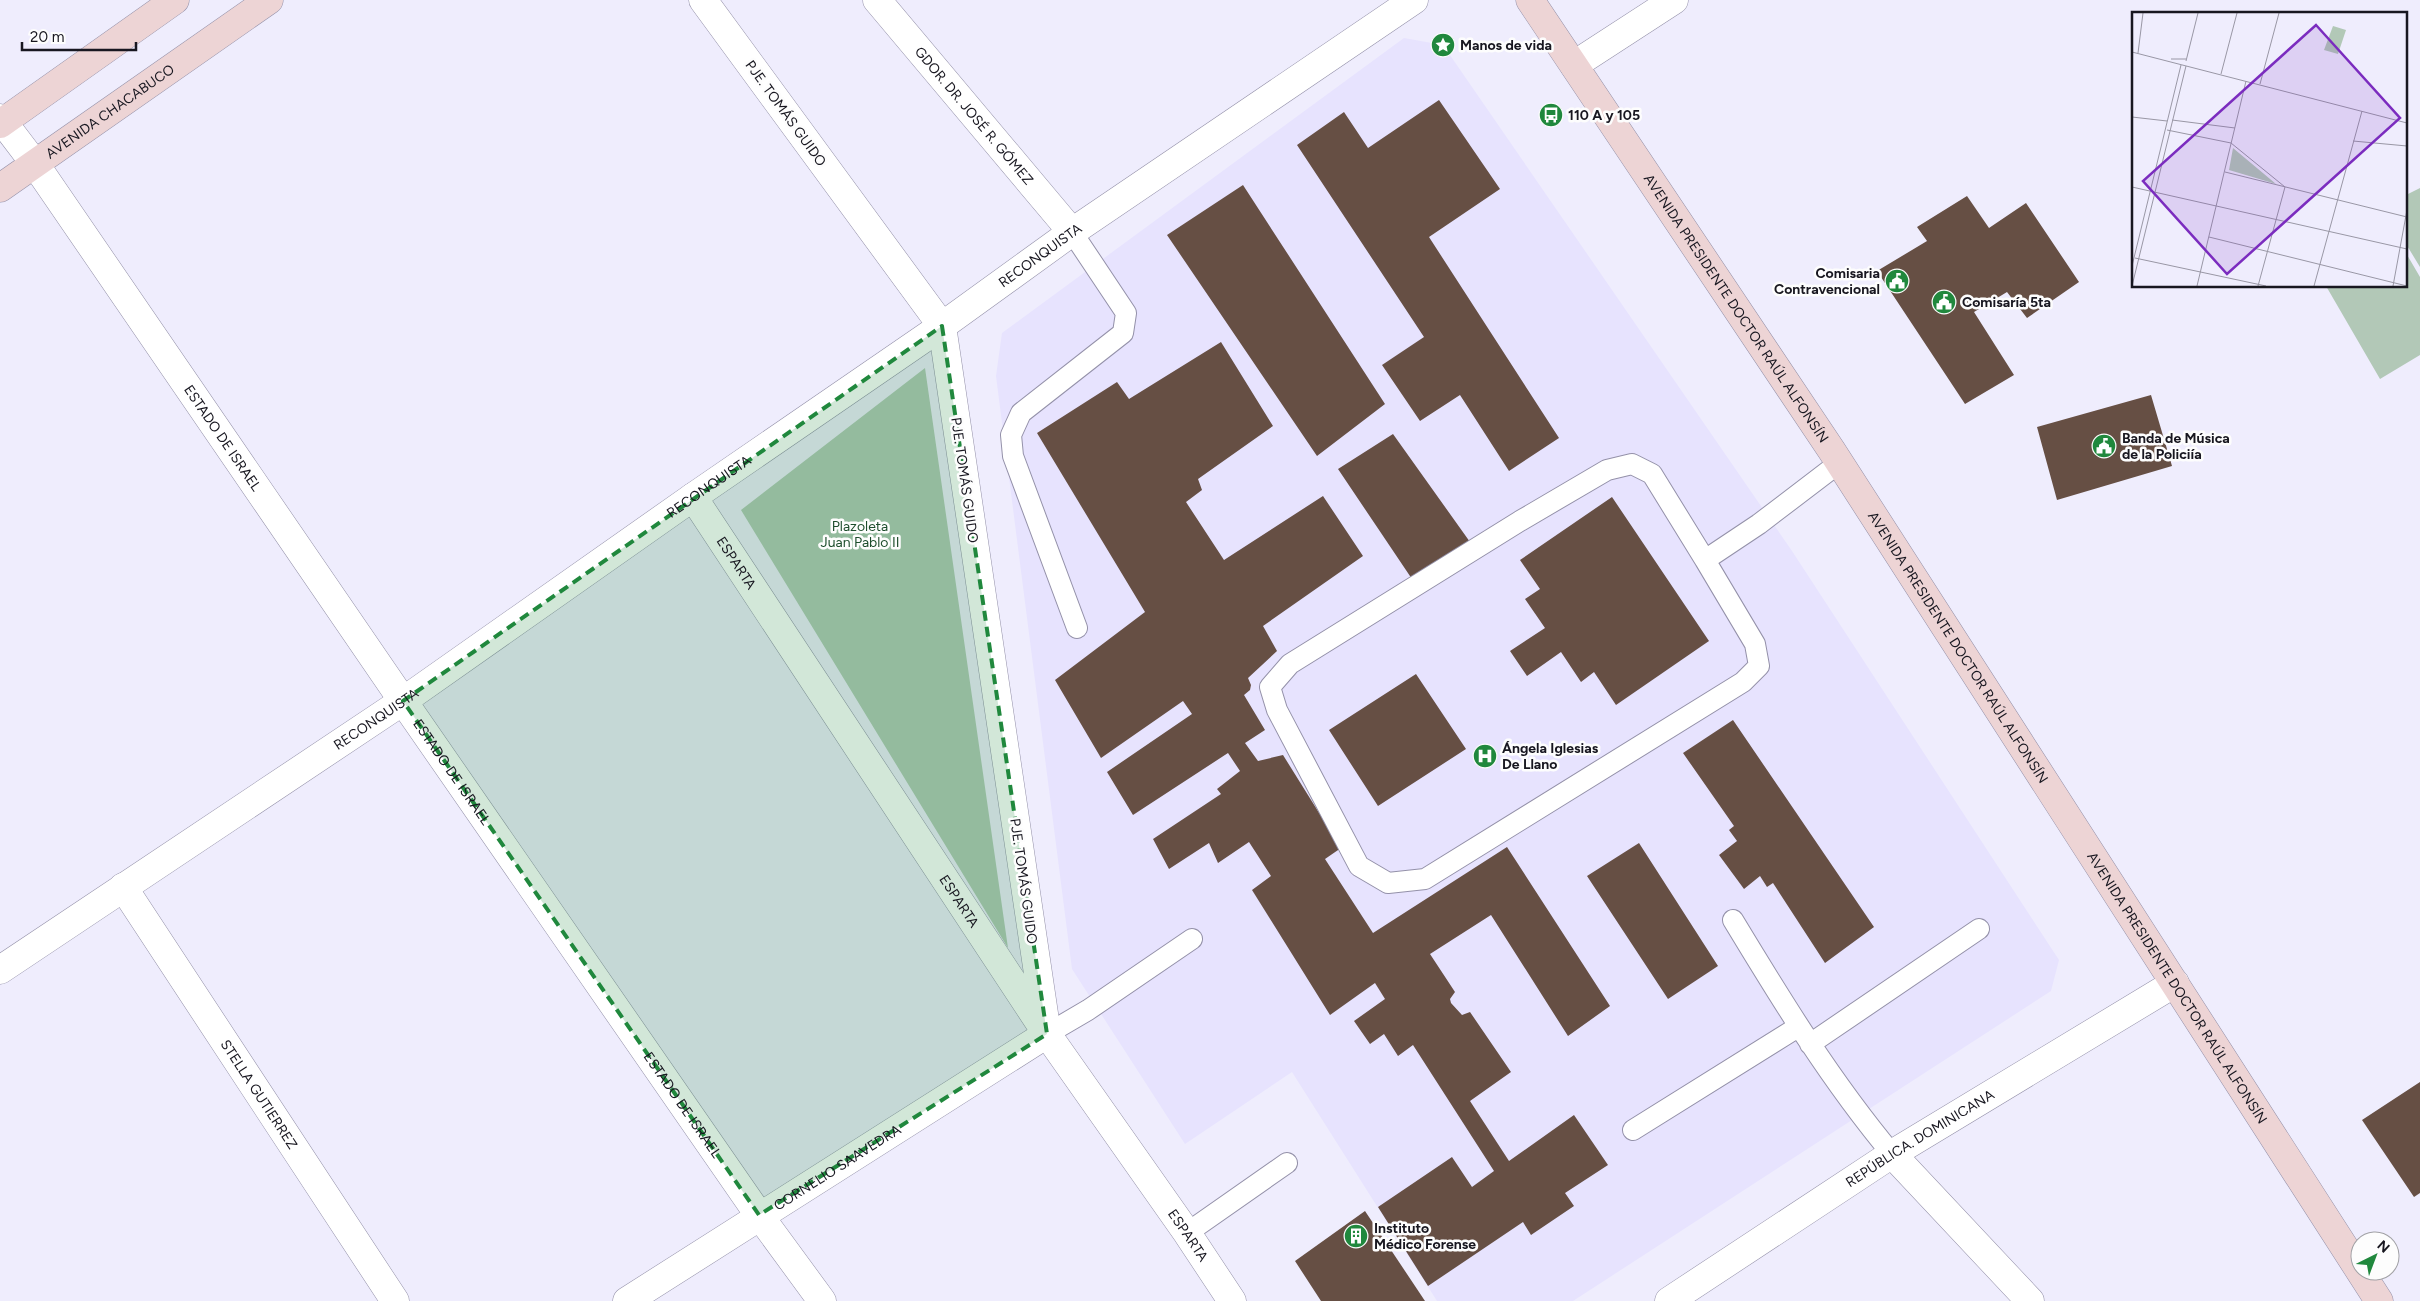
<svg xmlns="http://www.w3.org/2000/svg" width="2420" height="1301" font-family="Figtree,sans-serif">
	<rect width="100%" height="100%" fill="#efedfd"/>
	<!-- built -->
	<path fill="#e7e3fe" d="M 1404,38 L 1443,45 L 1792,551 L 2059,960 L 2051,991 L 1573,1301 L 1437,1301 L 1292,1072 L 1185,1144 L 1072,969 L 996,376 L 1002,333 Z"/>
	<!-- green -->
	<path fill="#b2c8b7" d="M 2420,188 L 2420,267 L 2406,244 L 2406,195 Z
		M 2406,253 L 2420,277 L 2420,355 L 2380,379 L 2326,286 L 2406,286 Z
		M 925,368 L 1008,948 L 741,510 Z"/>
	<!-- building -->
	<path fill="#664f44" d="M 1439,100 L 1500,189 L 1429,237 L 1559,438 L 1509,471 L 1460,395 L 1420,421 L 1382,365 L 1424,337 L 1297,145 L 1344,112 L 1368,148 Z
		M 1243,185 L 1385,404 L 1317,456 L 1167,235 Z
		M 1967,196 L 1989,228 L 2026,203 L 2079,282 L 2027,318 L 2007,292 L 1974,312 L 2014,375 L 1965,404 L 1877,271 L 1927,241 L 1917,227 Z
		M 1221,342 L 1273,426 L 1198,479 L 1202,490 L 1186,502 L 1224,560 L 1323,496 L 1363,556 L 1263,626 L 1277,651 L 1248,678 L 1251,685 L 1250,690 L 1244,695 L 1265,730 L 1245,743 L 1258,761 L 1283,755 L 1341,848 L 1325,859 L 1373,933 L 1507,847 L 1610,1006 L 1568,1036 L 1491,915 L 1430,954 L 1455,992 L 1450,999 L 1451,1003 L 1462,1015 L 1470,1012 L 1511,1072 L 1470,1101 L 1509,1161 L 1574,1115 L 1608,1165 L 1565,1193 L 1574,1206 L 1531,1235 L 1523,1222 L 1428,1286 L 1378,1207 L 1452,1157 L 1472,1187 L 1494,1171 L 1413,1045 L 1398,1056 L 1384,1034 L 1370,1044 L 1354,1021 L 1385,999 L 1375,983 L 1330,1015 L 1252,890 L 1271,876 L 1249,842 L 1218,863 L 1209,843 L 1169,869 L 1153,839 L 1221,794 L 1217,789 L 1240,771 L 1228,753 L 1133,815 L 1107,772 L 1192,714 L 1183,701 L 1101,758 L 1055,680 L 1145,612 L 1037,433 L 1117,382 L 1129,399 Z
		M 2151,395 L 2172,466 L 2057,500 L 2037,427 Z
		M 1393,434 L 1470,542 L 1414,582 L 1338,469 Z
		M 1612,497 L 1709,641 L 1616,705 L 1594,672 L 1581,682 L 1561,652 L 1527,676 L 1510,651 L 1545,628 L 1525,599 L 1540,589 L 1520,560 Z
		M 1416,674 L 1466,749 L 1378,806 L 1329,730 Z
		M 1733,720 L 1874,927 L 1825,963 L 1773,883 L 1767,887 L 1760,876 L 1744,889 L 1719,855 L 1737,841 L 1729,830 L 1734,826 L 1683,753 Z
		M 1639,843 L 1718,966 L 1668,999 L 1587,876 Z
		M 2420,1082 L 2420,1193 L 2414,1197 L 2362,1120 Z
		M 1365,1211 L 1425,1301 L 1321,1301 L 1295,1261 Z"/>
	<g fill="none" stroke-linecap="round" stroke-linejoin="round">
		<!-- lane casing -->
		<g stroke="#9491a9" stroke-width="22">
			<path id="lane" d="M 1072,232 L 1126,313 L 1123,333 L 1021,413 L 1011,435 L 1013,456 L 1077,628
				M 1705,560 L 1755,644 L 1759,666 L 1743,682 L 1425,879 L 1388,883 L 1359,866 L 1277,710 L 1270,687 L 1290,664 L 1520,521 L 1607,470 L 1632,464 L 1652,474 L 1705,560 L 1759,524 L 1839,463
				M 1733,920 C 1782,1001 1831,1081 1892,1154
				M 1047,1034 L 1088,1010 L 1192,939
				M 1810,1044 L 1979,929
				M 1633,1130 L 1798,1027
				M 1187,1233 L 1287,1163"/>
		</g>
		<!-- street casing -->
		<g stroke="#9491a9" stroke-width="29">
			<g id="street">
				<path id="s1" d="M 877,0 L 1072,232"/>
				<path d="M 1574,65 L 1674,0"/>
				<path id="s2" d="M 0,118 L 35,164 L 403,701 L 759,1215 L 822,1301"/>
				<path id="s3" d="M 693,497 L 1047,1034 L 1187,1233 L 1232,1301"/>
				<path id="s4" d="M 123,887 L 395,1301"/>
				<path id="s5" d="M 0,970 L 403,701 L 693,497 L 942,326 L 1072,232 L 1414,0"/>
				<path d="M 1892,1154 L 2030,1301"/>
				<path id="s6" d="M 627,1301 L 1047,1034 L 942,326 L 703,0"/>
				<path id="s7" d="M 1669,1301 L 1892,1154 L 2175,983"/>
			</g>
		</g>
		<!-- secondary casing -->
		<g stroke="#9491a9" stroke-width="29">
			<g id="secondary">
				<path id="s8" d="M 1530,0 L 1832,451 L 2379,1301"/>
				<path d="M 0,124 L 175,0"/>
				<path id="s9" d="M 0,188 L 269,0"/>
			</g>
		</g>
		<!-- lane -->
		<use href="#lane" stroke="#fff" stroke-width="20"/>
		<!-- street -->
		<use href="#street" stroke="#fff" stroke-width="28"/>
		<!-- secondary -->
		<use href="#secondary" stroke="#edd4d5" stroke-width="28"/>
	</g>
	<!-- marked area -->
	<path fill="#20883d" fill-opacity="0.2" stroke="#20883d" stroke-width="4" stroke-dasharray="10 6" stroke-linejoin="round" d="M 942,326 L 1047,1034 L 759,1215 L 403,701 Z"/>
	<!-- icons -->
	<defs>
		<g id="sight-disc" transform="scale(1.25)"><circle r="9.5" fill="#20883d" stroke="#fdfdfd"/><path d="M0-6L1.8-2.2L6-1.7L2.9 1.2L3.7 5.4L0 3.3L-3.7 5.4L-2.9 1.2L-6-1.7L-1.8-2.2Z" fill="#fff"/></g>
		<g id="bus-disc" transform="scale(1.25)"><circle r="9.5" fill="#20883d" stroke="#fdfdfd"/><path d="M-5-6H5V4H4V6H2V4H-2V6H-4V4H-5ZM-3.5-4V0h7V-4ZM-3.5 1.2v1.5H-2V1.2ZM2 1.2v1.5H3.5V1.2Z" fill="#fff"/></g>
		<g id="civic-disc" transform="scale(1.25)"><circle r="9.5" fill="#20883d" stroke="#fdfdfd"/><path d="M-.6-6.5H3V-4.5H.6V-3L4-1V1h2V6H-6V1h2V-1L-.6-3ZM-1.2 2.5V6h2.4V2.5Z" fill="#fff"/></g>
		<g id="hospital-disc" transform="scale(1.25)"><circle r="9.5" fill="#20883d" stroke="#fdfdfd"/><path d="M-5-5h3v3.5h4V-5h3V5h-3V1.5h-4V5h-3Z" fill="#fff"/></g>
		<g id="building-disc" transform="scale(1.25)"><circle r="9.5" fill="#20883d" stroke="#fdfdfd"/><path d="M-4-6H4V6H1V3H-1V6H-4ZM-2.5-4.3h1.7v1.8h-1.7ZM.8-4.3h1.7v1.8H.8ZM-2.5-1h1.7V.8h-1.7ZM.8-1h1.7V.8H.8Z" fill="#fff"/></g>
	</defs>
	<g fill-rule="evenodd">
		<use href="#sight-disc" x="1443" y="45"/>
		<use href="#bus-disc" x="1551" y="115"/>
		<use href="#civic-disc" x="1897" y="281"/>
		<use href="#civic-disc" x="1944" y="302"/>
		<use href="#civic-disc" x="2104" y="446"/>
		<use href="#hospital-disc" x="1485" y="756"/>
		<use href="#building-disc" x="1356" y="1236"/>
	</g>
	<g text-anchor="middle" stroke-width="5" stroke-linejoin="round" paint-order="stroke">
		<!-- poi labels -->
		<g font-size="14" font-weight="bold" fill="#181720" stroke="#fdfdfd" text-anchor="start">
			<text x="1460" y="50">Manos de vida</text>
			<text x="1568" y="120">110 A y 105</text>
			<text x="1880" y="278" text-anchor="end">Comisaria<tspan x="1880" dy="16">Contravencional</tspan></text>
			<text x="1962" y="307">Comisaría 5ta</text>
			<text x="2122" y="443">Banda de Música<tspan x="2122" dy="16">de la Policiía</tspan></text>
			<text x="1502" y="753">Ángela Iglesias<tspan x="1502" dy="16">De Llano</tspan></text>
			<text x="1374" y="1233">Instituto<tspan x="1374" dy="16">Médico Forense</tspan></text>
		</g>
		<!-- street labels -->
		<g font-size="14" fill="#181720" stroke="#fdfdfd">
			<text dy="5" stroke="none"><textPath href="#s9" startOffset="134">AVENIDA CHACABUCO</textPath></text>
			<text transform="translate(786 113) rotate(54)" y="5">PJE. TOMÁS GUIDO</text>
			<text dy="5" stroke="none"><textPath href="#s1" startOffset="151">GDOR. DR. JOSÉ R. GÓMEZ</textPath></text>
			<text dy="5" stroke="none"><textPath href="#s5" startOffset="1262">RECONQUISTA</textPath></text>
			<text dy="5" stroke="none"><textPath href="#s8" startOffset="371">AVENIDA PRESIDENTE DOCTOR RAÚL ALFONSÍN</textPath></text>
			<text dy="5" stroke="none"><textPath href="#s2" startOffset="390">ESTADO DE ISRAEL</textPath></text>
			<text transform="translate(965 480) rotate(82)" y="5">PJE. TOMÁS GUIDO</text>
			<text dy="5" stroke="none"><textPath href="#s5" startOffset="858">RECONQUISTA</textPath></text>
			<text dy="5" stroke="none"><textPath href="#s3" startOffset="79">ESPARTA</textPath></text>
			<text dy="5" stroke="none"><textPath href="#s8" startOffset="776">AVENIDA PRESIDENTE DOCTOR RAÚL ALFONSÍN</textPath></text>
			<text dy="5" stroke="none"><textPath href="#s5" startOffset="452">RECONQUISTA</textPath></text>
			<text dy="5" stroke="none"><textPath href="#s2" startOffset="795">ESTADO DE ISRAEL</textPath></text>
			<text transform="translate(1024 881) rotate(82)" y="5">PJE. TOMÁS GUIDO</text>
			<text dy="5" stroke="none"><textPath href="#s3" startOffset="484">ESPARTA</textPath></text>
			<text dy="5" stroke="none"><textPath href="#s8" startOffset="1181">AVENIDA PRESIDENTE DOCTOR RAÚL ALFONSÍN</textPath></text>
			<text dy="5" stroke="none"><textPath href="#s4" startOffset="248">STELLA GUTIERREZ</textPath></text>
			<text dy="5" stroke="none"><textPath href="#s2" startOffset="1200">ESTADO DE ISRAEL</textPath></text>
			<text dy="5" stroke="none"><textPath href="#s7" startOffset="299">REPÚBLICA. DOMINICANA</textPath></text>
			<text dy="5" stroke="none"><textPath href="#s6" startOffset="249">CORNELIO SAAVEDRA</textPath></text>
			<text dy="5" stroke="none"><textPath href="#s3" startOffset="889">ESPARTA</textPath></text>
		</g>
		<!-- park labels -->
		<g font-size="14" fill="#1d4d2c" stroke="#fdfdfd">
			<text x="860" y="531">Plazoleta<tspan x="860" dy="16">Juan Pablo II</tspan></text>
		</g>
	</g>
	<!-- overview -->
	<g transform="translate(2132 12)">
		<rect width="275" height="275" fill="#efedfd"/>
		<path d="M 201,14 L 214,18 L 206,42 L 192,38 ZM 101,136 L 144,172 L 97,158 Z" fill="#b2c8b7"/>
		<path fill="none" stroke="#9997a5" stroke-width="1" d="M 0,40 L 275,111M 6,41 L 11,1M 39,47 L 54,47M 54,49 L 66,1M 89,62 L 105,1M 128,72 L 147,1M 0,105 L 35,109M 40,108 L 103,116M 35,118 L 99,131 L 153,175 L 126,274M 221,129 L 275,134M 93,160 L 275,205M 0,175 L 275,237M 77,225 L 275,274M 3,246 L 134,274M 0,254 L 49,53M 0,274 L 54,54M 65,274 L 114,69M 182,274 L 230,99M 261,274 L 275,198"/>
		<path fill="#7b2cbf" fill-opacity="0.15" stroke="#7b2cbf" stroke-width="2.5" d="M 184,13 L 268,106 L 95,262 L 11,169 Z"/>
		<rect width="275" height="275" fill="none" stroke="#181720" stroke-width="2.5"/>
	</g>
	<!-- north arrow -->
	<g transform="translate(2375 1256) rotate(42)"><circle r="24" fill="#fdfdfd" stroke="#a1a1a5"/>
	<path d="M0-4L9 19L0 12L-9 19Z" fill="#20883d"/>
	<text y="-8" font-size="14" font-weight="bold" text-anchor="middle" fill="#181720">N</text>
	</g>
	<!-- scale -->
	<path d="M22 42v8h114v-8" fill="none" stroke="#181720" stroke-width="2.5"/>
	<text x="30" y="42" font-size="15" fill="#181720" stroke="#fdfdfd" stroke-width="4" paint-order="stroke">20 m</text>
</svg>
